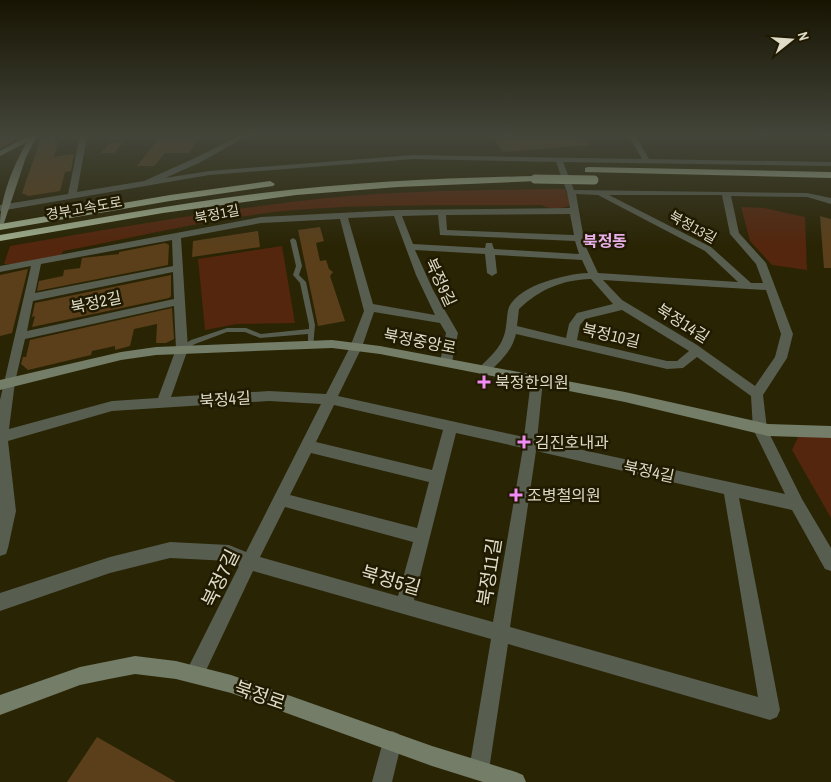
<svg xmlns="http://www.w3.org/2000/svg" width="831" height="782" font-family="'Archivo Narrow','Noto Sans KR',sans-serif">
	<rect width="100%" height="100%" fill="#292404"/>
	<!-- green -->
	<path fill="#54260d" d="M 565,189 L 571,205 C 561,209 551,210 541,205 C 456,206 369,203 283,211 C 210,219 136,237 63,251 L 61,255 L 13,264 L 4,264 L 10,246 C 115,228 221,209 327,198 C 406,190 486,190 565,189 Z
		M 741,207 L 764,208 L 805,217 L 807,270 L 772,265 L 750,241 Z
		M 282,246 L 295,323 L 237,324 L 205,330 L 198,259 Z
		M 798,437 L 831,437 L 831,518 L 792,450 Z"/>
	<!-- building -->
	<path fill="#5a3f1a" d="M 0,136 L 22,136 L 0,149 Z
		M 56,136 L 54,143 L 58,142 L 54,157 L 74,154 L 71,171 L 65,172 L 60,191 L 28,196 L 22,193 L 41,138 Z
		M 492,136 L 582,136 L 590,145 L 503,152 Z
		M 159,138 L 198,138 L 189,153 L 165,153 L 154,166 L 137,166 Z
		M 111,142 L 123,142 L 114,153 L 101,153 Z
		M 820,216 L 831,219 L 831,268 L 824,268 Z
		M 320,227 L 324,241 L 316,243 L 320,261 L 326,260 L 329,269 L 333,272 L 330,276 L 345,321 L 318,326 L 298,230 Z
		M 258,231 L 260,247 L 192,257 L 193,241 Z
		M 165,243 L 169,245 L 168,265 L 37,291 L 39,281 L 63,276 L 64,270 L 80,268 L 82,258 L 119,254 L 119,252 Z
		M 28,269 L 12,333 L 0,336 L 0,275 Z
		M 171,275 L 171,296 L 169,298 L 32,327 L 35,316 L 32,317 L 35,303 Z
		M 172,308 L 174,339 L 166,343 L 156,343 L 157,324 L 134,329 L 130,346 L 115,350 L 115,346 L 92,351 L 91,355 L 28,370 L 21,364 L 23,357 L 26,357 L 30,340 Z
		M 97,737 L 176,782 L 67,782 Z"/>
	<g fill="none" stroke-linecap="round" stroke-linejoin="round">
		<!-- lane -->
		<path fill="#575d4f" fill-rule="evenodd" d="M 293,238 L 296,240 L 302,266 L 299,275 L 306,282 L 315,325 L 313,347 L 311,347 L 308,345 L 308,334 L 260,338 L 245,332 L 227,332 L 195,344 L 184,351 L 180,351 L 179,349 L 180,347 L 191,340 L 227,328 L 246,328 L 261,334 L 309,329 L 309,325 L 300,283 L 293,275 L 296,266 L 290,240 Z"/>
		<!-- street -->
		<path fill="#575d4f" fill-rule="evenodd" d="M 80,136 L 87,136 L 77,192 L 144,181 L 193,159 L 239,136 L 247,136 L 199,163 L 165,178 L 209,171 L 413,155 L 642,159 L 629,136 L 636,136 L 649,159 L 831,162 L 831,166 L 563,162 L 574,190 L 807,193 L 831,198 L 831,204 L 807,197 L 731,196 L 739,233 L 766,263 L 793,334 L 787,358 L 763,395 L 767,429 L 802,499 L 831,548 L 831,571 L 825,569 L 792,510 L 739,498 L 780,710 L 777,717 L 770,720 L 508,644 L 489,770 L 486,777 L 479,780 L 472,777 L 469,770 L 491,639 L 253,571 L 201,681 L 194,683 L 187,681 L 185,674 L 239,566 L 229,561 L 170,558 L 110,573 L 0,611 L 0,593 L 110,557 L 170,542 L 229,545 L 246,552 L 321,404 L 269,401 L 112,411 L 8,441 L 16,511 L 8,548 L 6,554 L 0,556 L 0,400 L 31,266 L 0,272 L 0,266 L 261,217 L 397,210 L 570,208 L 567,192 L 556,162 L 413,159 L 209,175 L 0,211 L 0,205 L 68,194 ZM 576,194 L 598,195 L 705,251 L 738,282 L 598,273 L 585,245 ZM 609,195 L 722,195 L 730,234 L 756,264 L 763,283 L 751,283 L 711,247 ZM 570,214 L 574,235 L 447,230 L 446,215 ZM 438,215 L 440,235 L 575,241 L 579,254 L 494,249 L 492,243 L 486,243 L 485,248 L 413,244 L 402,216 ZM 394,216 L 416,275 L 435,315 L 373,304 L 348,218 ZM 340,219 L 364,311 L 350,347 L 326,394 L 269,391 L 171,397 L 188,349 L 181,238 L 261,223 ZM 172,240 L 173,266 L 35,293 L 41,264 ZM 415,250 L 485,254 L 487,273 L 492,276 L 497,273 L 495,255 L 582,260 L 588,273 C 565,274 520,285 509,307 C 507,312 507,321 506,326 C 504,345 493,354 480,367 L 478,370 L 480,373 L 488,373 C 500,362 512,351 516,334 L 667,369 L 683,368 L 697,357 L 751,396 L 753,429 L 785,494 L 537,440 L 543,380 L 541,377 L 533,377 L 531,380 L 524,437 L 338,396 L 362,347 L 374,312 L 440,323 L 446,333 L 440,362 L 446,366 L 452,362 L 458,333 L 433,290 ZM 173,272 L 174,299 L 27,331 L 33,301 ZM 591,279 L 613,304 L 577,313 L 569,324 L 566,338 L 517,326 L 519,309 C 540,289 562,280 591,279 ZM 603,280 L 766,290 L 781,334 L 775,357 L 755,386 L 697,345 L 622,300 ZM 174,306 L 176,349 L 158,398 L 112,401 L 9,429 L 15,382 L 25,339 ZM 622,310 L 689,351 L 677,361 L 667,361 L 577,340 L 580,325 L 585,319 ZM 334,405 L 443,430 L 432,470 L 316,442 ZM 456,433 L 523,448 L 493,622 L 414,600 ZM 536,451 L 724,494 L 758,697 L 510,627 ZM 311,453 L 429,482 L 417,528 L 290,495 ZM 285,507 L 413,542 L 398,596 L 260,557 Z
			M 392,731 L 399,734 L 402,741 L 392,782 L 372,782 L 385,734 Z"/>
		<!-- secondary -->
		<path fill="#747d68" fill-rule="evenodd" d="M 28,136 L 37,136 L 26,157 L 4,223 L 0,226 C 0,198 13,166 27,142 L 0,156 L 0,151 Z
			M 332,340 L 380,346 L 625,392 L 768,424 L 831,426 L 831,438 L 768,436 L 625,402 L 380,354 L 332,348 L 156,355 L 121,360 L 0,390 L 0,380 L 121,352 L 156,347 Z
			M 135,656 L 176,661 L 231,675 L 432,746 L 516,772 L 523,775 L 526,782 L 483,782 L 432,766 L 231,693 L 176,679 L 135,674 L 109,679 L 80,685 L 0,715 L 0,695 L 80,667 Z"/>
		<!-- highway -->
		<path fill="#9eac8b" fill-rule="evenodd" d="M 588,167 L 831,172 L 831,178 L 585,172 L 585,168 Z
			M 535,176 L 540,179 L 538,181 L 398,187 L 296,195 L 163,213 L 0,241 L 0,235 C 87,220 174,204 262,193 C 353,182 444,178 535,176 Z
			M 270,181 L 275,184 L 273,186 L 170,201 L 0,230 L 0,224 L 170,195 Z"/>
		<!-- highway-bridge -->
		<path stroke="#9eac8b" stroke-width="9" d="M 535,179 L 594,180"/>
	</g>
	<!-- sky -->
	<linearGradient id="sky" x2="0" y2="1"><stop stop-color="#171402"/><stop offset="0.55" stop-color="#43453a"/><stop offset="1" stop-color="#43453a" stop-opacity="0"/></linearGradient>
	<rect width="831" height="246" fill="url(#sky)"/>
	<!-- markers -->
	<g fill="#f18bf5" stroke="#201a00" stroke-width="2">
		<path d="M481.5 374.5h5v5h5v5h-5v5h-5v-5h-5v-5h5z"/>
		<path d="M521.5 434.5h5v5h5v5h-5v5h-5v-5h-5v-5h5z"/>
		<path d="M513.5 487.5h5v5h5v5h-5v5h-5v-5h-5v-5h5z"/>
	</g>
	<g text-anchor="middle" stroke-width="5" stroke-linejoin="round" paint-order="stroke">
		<!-- far-street labels -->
		<g font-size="14" fill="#dedbc9" stroke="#201a00">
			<text transform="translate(84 208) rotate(-10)" y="5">경부고속도로</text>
			<text transform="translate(217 214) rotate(-11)" y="5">북정1길</text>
			<text transform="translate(693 227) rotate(29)" y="5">북정13길</text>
		</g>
		<!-- far-quarter labels -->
		<g font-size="16" font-weight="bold" fill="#e8afe9" stroke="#201a00">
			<text x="605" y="247">북정동</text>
		</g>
		<!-- street labels -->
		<g font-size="16" fill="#dedbc9" stroke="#201a00">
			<text transform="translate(441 282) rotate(65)" y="6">북정9길</text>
			<text transform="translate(96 302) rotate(-12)" y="6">북정2길</text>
			<text transform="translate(683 323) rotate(32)" y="6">북정14길</text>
			<text transform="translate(611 335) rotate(13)" y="6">북정10길</text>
			<text transform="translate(420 341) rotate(11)" y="6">북정중앙로</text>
			<text transform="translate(225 399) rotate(-4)" y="6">북정4길</text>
			<text transform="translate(649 471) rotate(12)" y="6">북정4길</text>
		</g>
		<!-- poi labels -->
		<g font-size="16" fill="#dedbc9" stroke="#201a00" text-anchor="start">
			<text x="495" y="388">북정한의원</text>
			<text x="535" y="448">김진호내과</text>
			<text x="527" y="501">조병철의원</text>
		</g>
		<!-- near-street labels -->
		<g font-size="19" fill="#dedbc9" stroke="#201a00">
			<text transform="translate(489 572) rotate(-81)" y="7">북정11길</text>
			<text transform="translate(220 578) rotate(-64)" y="7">북정7길</text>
			<text transform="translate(391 580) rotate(16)" y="7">북정5길</text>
			<text transform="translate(260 695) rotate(19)" y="7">북정로</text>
		</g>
	</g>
	<!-- north arrow -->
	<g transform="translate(791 40) rotate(73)" stroke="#201a00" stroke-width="4" paint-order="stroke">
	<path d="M0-4L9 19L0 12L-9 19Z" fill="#dedbc9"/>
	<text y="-8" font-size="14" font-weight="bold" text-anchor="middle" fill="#dedbc9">N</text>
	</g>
</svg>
